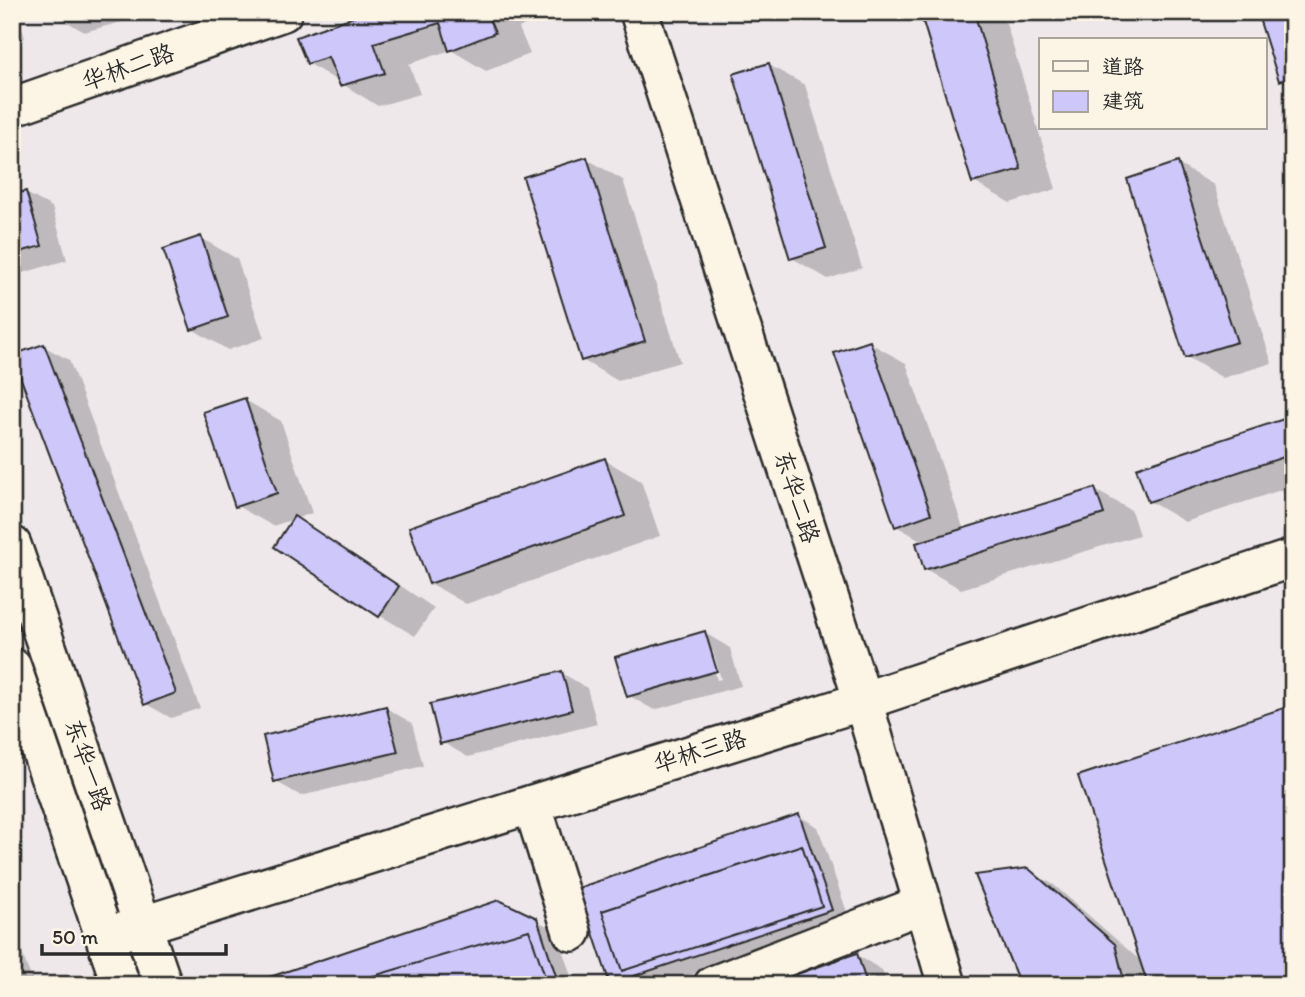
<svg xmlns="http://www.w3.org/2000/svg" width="1305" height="997" font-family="Itim,'LXGW WenKai TC',sans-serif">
	<rect width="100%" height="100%" fill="#eee8eb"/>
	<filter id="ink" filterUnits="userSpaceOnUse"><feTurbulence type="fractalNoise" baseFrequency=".0143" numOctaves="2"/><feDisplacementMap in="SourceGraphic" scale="14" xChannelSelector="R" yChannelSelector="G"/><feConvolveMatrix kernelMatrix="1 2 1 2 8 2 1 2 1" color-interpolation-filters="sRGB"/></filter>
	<g filter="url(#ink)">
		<!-- shadow -->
		<path fill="#0003" fill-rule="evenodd" d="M 12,12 L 17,12 L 25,38 L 12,42 Z
			M 51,12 L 159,12 L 84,32 Z
			M 372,12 L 541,12 L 542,15 L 519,28 L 530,54 L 486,71 L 451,50 L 409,64 L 420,94 L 378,106 L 308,63 Z
			M 732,12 L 773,12 L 748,21 Z
			M 935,12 L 988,12 L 1006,23 L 1056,189 L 1010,203 L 974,182 Z
			M 1293,12 L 1293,87 L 1281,80 Z
			M 769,65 L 805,85 L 862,268 L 828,279 L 792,258 Z
			M 587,159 L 623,180 L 680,362 L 618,381 L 582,360 Z
			M 1178,164 L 1214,185 L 1272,363 L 1223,378 L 1187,357 Z
			M 26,193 L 52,207 L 67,260 L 16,275 L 12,273 L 12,197 Z
			M 201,238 L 237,259 L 264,338 L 228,350 L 192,329 Z
			M 870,343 L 906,363 L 964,530 L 1095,490 L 1131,510 L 1139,535 L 961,589 L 925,569 L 924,542 L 896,526 Z
			M 43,346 L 69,360 L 200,708 L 171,718 L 146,704 Z
			M 245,400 L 281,421 L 312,513 L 295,519 L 330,539 L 434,608 L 415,636 L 379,615 L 294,519 L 273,526 L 237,506 Z
			M 1293,418 L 1293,486 L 1185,522 L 1149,501 Z
			M 605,460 L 641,481 L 660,536 L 466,604 L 430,583 Z
			M 705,633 L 730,648 L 741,686 L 654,710 L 628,695 ZM 709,651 L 713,651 L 721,679 L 717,680 Z
			M 562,673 L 587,688 L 597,724 L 468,757 L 442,742 Z
			M 386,708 L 412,723 L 423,766 L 301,796 L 275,781 Z
			M 799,816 L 818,827 L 850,921 L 660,985 L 612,983 Z
			M 1028,870 L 1054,885 L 1143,963 L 1147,975 L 1144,976 L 1146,985 L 1022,985 Z
			M 536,920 L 556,931 L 574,985 L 261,985 Z
			M 12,927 L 34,985 L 12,985 Z
			M 857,955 L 882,970 L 887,985 L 771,985 Z"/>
		<!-- building -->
		<path fill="#cec8fa" stroke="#2b2b2b" stroke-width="2" d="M 367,12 L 486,12 L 495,33 L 449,51 L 440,23 L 374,43 L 385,73 L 340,86 L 328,57 L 307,64 L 296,37 Z
			M 929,12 L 974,12 L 1021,169 L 972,183 L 921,15 Z
			M 1257,12 L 1293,12 L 1293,77 L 1279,81 Z
			M 769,63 L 826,248 L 790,259 L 733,74 Z
			M 587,157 L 645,341 L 581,361 L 523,177 Z
			M 1178,162 L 1237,342 L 1185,358 L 1127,179 Z
			M 26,191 L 42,246 L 12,254 L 12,195 Z
			M 201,236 L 228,317 L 191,330 L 163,249 Z
			M 870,341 L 931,514 L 895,527 L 834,353 Z
			M 44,344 L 176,693 L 144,705 L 12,355 Z
			M 245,398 L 277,493 L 235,507 L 203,412 Z
			M 1293,416 L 1293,454 L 1148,502 L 1136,468 Z
			M 605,458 L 625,516 L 429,584 L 409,527 Z
			M 1095,488 L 1104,514 L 924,570 L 916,543 Z
			M 294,516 L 399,586 L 379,617 L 274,547 Z
			M 705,631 L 717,671 L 627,697 L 615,657 Z
			M 562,671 L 572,710 L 440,744 L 430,704 Z
			M 1293,705 L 1293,985 L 1148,985 L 1078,776 Z
			M 386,706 L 398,752 L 274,782 L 263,736 Z
			M 799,814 L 832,910 L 610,984 L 578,888 Z
			M 802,845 L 822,906 L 622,971 L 602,911 Z
			M 1028,868 L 1115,944 L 1125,985 L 1020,985 L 975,875 Z
			M 499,900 L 537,918 L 559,985 L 259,985 L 258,981 Z
			M 529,930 L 548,985 L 343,985 Z
			M 857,953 L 867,985 L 766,985 Z"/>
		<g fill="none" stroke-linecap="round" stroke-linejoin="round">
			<!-- minor casing -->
			<g stroke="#2b2b2b" stroke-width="42">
				<path id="minor" d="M 639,12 L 863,701 L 947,985
					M 12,107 L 283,12
					M 12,545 L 163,985
					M 12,667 L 121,985
					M 532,804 L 572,932
					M 105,937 L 863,701 L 1293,558
					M 713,985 L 923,904"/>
			</g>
			<!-- minor -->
			<use href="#minor" stroke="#fcf5e5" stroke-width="37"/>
		</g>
	</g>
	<g text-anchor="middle" stroke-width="6" stroke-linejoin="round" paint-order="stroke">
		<!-- street labels -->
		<g font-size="24" fill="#2b2b2b" stroke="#fcf5e5">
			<text transform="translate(128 67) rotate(-19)" y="8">华林二路</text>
			<text transform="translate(797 497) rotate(72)" y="8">东华二路</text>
			<text transform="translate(700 751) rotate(-17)" y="8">华林三路</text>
			<text transform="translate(88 765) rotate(71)" y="8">东华一路</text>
		</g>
	</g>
	<!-- margin -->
	<rect width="1305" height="997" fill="none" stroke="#fcf5e5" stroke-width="42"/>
	<rect x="21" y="21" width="1263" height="955" fill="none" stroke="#2b2b2b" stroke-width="2.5" filter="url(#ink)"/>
	<!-- legend -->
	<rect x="1039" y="38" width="228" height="91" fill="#fcf5e5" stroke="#a8a49b" stroke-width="2"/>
	<rect x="1053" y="61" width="35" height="10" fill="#fcf5e5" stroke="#a8a49b" stroke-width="2"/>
	<text x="1102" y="74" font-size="21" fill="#2b2b2b">道路</text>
	<rect x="1053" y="91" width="35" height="21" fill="#cec8fa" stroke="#a8a49b" stroke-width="2"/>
	<text x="1102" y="108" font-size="21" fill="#2b2b2b">建筑</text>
	<!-- scale -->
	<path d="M42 944v10h184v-10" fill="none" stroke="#2b2b2b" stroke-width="3.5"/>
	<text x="52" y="944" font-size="21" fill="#2b2b2b" stroke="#fcf5e5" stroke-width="5" paint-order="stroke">50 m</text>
</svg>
